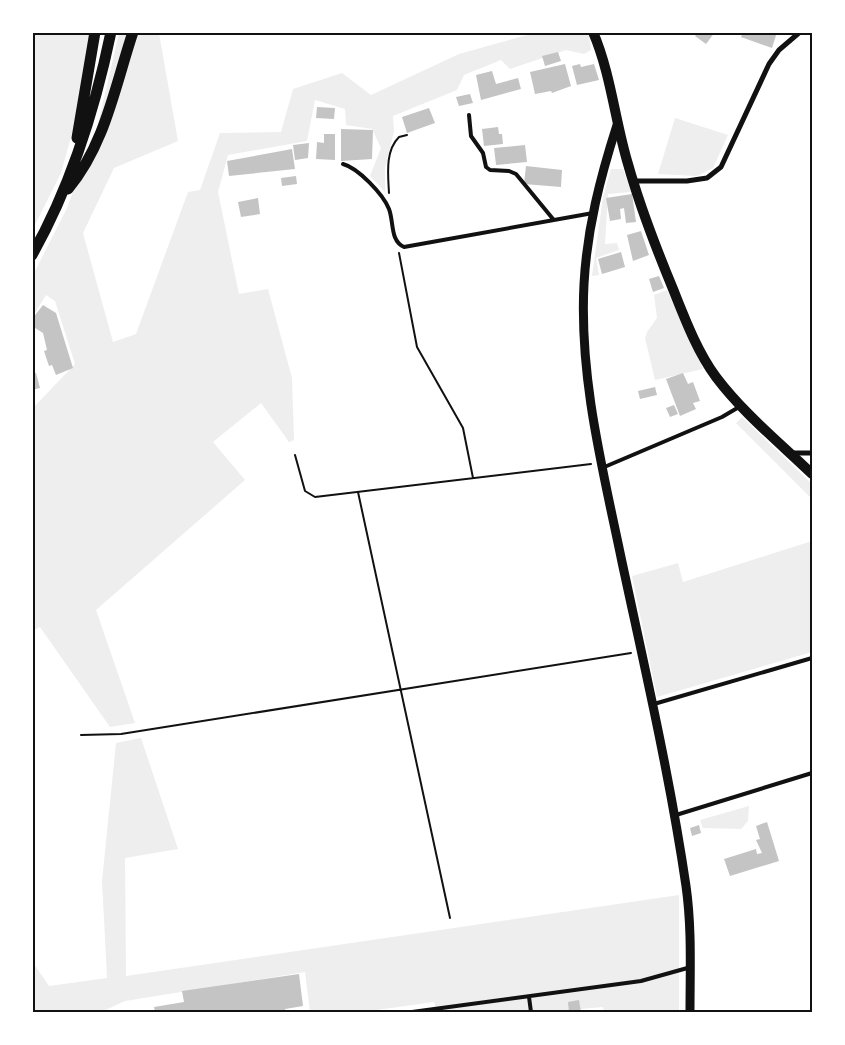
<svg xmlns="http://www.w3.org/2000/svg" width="845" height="1045" font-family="'Golos Text',sans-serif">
	<rect width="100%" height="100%" fill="#fff"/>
	<!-- green -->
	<path fill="#eee" d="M 33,33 L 90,33 L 76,119 L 61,173 L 33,229 Z
		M 119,33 L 159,33 L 178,141 L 114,168 L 83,233 L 113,342 L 136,334 L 188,192 L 200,190 L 220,133 L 281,132 L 293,89 L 342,73 L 371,95 L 459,54 L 534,33 L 589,33 L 591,50 L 584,54 L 566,50 L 510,69 L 501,60 L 464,75 L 457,90 L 393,116 L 394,132 L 385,168 L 385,192 L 370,176 L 381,148 L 372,129 L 346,125 L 345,109 L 315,100 L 307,141 L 228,155 L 218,192 L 239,294 L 268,289 L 292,378 L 294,440 L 289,442 L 261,403 L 213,442 L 245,480 L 96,610 L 135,723 L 110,727 L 40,627 L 33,631 L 32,409 L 75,364 L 55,301 L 46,295 L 33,316 L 33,275 L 67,208 L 98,124 Z
		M 675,118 L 728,135 L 713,168 L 697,176 L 658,174 Z
		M 611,169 L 623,169 L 631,192 L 608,194 L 605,244 L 617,243 L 619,250 L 596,258 L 599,275 L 592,276 L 603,197 Z
		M 667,290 L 703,369 L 655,380 L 645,338 L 647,332 L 657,318 L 654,295 Z
		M 742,417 L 812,484 L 812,499 L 736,423 Z
		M 812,541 L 812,652 L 657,697 L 632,576 L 678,563 L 683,582 Z
		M 141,738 L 178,849 L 125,858 L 126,976 L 679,895 L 679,1012 L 604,1012 L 603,1007 L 545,1012 L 437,1012 L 434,1002 L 362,1012 L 310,1012 L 305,972 L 125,1001 L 101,1012 L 33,1012 L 32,961 L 49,986 L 107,978 L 102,881 L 116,743 Z
		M 749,806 L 748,821 L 741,829 L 703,828 L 700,820 Z"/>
	<!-- building -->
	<path fill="#c4c4c4" d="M 698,32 L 715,32 L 706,44 L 695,36 Z
		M 743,32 L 777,32 L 772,48 L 741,37 Z
		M 558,52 L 561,61 L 545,66 L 542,56 Z
		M 565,64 L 571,86 L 552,93 L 551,91 L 535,94 L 530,72 Z
		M 580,64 L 581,67 L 594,64 L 599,80 L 577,85 L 572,66 Z
		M 492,71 L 496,84 L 518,78 L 521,89 L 481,100 L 476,75 Z
		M 470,94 L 473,103 L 459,106 L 456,97 Z
		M 317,107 L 335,108 L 334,119 L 316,118 Z
		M 429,108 L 435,123 L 407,133 L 402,117 Z
		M 498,127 L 499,134 L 502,134 L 503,144 L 484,146 L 482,129 Z
		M 341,129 L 373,130 L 372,159 L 341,161 Z
		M 324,134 L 335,134 L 335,160 L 316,159 L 317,142 L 324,143 Z
		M 309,143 L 308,158 L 295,160 L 293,145 Z
		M 525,145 L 527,162 L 496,165 L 494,148 Z
		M 292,149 L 295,169 L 229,176 L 227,161 Z
		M 526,166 L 562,170 L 561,187 L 524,184 Z
		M 296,176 L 297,184 L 282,186 L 281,178 Z
		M 632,194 L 636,222 L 626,223 L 624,208 L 620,209 L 621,219 L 610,221 L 606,198 Z
		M 258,198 L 260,214 L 241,217 L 238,202 Z
		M 641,231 L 649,255 L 633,261 L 627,235 Z
		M 621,252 L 625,267 L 602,274 L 598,259 Z
		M 659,276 L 664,288 L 653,292 L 649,279 Z
		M 43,305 L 56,313 L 73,368 L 56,375 L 52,365 L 49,366 L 44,351 L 47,350 L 43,333 L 32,326 L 32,319 Z
		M 36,373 L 40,388 L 32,390 L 32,374 Z
		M 683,373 L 688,384 L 693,382 L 700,401 L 693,403 L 696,409 L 680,416 L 666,379 Z
		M 655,387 L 657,395 L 640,399 L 638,391 Z
		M 674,405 L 678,414 L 670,417 L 666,408 Z
		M 767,822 L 779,861 L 730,876 L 724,859 L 756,849 L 757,854 L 762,853 L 756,840 L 760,839 L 756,826 Z
		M 699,825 L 701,833 L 692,836 L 690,828 Z
		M 299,974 L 303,1006 L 285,1009 L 286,1012 L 155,1012 L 154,1007 L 184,1002 L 182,991 Z
		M 579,1000 L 581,1012 L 569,1012 L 568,1002 Z"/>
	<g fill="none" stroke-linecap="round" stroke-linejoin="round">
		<!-- path -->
		<path stroke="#111" stroke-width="2" d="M 389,193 C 388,174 385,151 399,137 L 407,135
			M 399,253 L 417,347 L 463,428 L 473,478
			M 295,455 L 305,491 L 315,497 L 591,464
			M 358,492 L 450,918
			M 81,735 L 121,734 L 631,653"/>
		<!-- service -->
		<path stroke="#111" stroke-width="4" d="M 469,115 L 471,136 L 483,153 L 486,167 L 490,170 L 509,171 L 516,174 L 553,219
			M 343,164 C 358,168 383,194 389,209 C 394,222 390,241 404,247 L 593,213
			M 602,468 L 722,417 L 739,407
			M 654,704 L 812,658
			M 676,815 L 812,773
			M 529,997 L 531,1012
			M 412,1012 L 641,981 L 691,967"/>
		<!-- minor -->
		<path stroke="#111" stroke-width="5" d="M 632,181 L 687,181 L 707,178 L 721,167 L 769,64 L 779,50 L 800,32
			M 791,453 L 812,453"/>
		<!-- tertiary -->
		<path stroke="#111" stroke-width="9" d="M 617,125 C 600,178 587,229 584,284 C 579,378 603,470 622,562 C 645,669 670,777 686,886 C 692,928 690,970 690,1012"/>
		<!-- secondary -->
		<path stroke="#111" stroke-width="10" d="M 593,32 C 611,74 615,121 628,164 C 640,207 656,248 673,289 C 685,319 697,351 716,377 C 743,413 780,443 812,474"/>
		<!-- trunk -->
		<path stroke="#111" stroke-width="11" d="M 77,138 L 95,32
			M 68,189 C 105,145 115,86 133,32
			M 32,255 C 71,186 95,109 111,32"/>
	</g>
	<!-- border -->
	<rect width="845" height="1045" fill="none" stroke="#ffffff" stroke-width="68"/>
	<rect x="34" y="34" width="777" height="977" fill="none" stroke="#111" stroke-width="2"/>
</svg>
